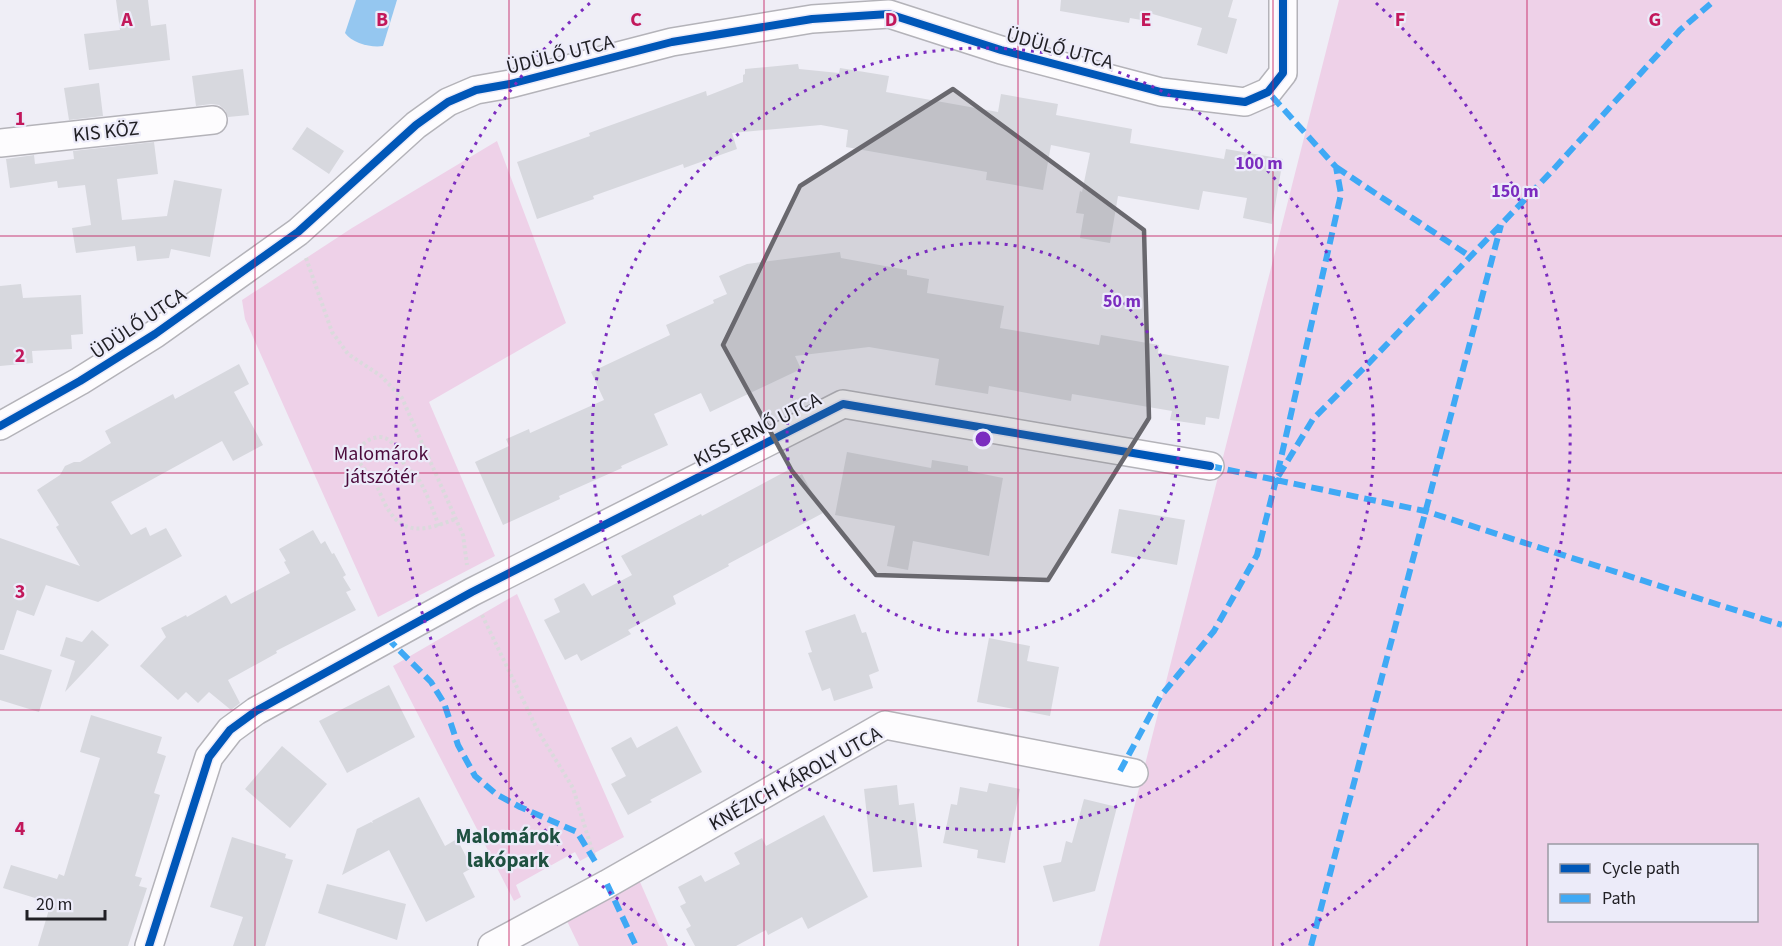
<svg xmlns="http://www.w3.org/2000/svg" width="1782" height="946" font-family="'Source Sans 3',sans-serif">
	<rect width="100%" height="100%" fill="#efeef6"/>
	<!-- green -->
	<path fill="#eed1e8" fill-rule="evenodd" d="M 1339,0 L 1782,0 L 1782,946 L 1099,946 ZM 1550,846 L 1756,846 L 1756,920 L 1550,920 Z
		M 497,141 L 566,323 L 429,402 L 495,556 L 378,617 L 245,319 L 242,300 L 352,228 Z
		M 517,594 L 624,837 L 580,861 L 575,852 L 516,885 L 521,897 L 514,901 L 393,666 Z
		M 640,882 L 668,946 L 579,946 L 567,921 Z"/>
	<!-- water -->
	<path fill="#95c7f0" d="M 356,0 L 397,0 L 383,46 C 371,48 352,43 345,33 Z"/>
	<!-- building -->
	<path fill="#d7d8de" d="M 116,0 L 148,0 L 151,26 L 166,24 L 170,60 L 89,70 L 84,34 L 120,30 Z
		M 1061,0 L 1233,0 L 1228,17 L 1237,19 L 1227,54 L 1197,45 L 1202,28 L 1149,13 L 1147,21 L 1130,18 L 1129,23 L 1060,11 Z
		M 798,64 L 799,69 L 839,73 L 840,68 L 889,76 L 886,92 L 998,112 L 1001,94 L 1058,104 L 1056,115 L 1132,129 L 1130,143 L 1224,159 L 1226,149 L 1283,159 L 1272,224 L 1243,218 L 1247,198 L 1203,191 L 1199,210 L 1118,196 L 1110,243 L 1080,238 L 1084,214 L 1076,213 L 1080,191 L 1082,192 L 1090,153 L 1051,145 L 1043,190 L 986,180 L 987,172 L 846,147 L 848,130 L 821,125 L 732,133 L 737,149 L 684,168 L 683,164 L 593,196 L 594,199 L 537,219 L 517,162 L 590,136 L 589,133 L 706,91 L 707,96 L 743,82 L 743,75 L 745,74 L 745,69 Z
		M 243,69 L 249,115 L 228,117 L 225,110 L 219,105 L 211,104 L 196,106 L 192,76 Z
		M 99,83 L 103,116 L 69,120 L 64,88 Z
		M 307,127 L 344,151 L 329,174 L 292,149 Z
		M 154,142 L 158,174 L 117,179 L 122,220 L 167,216 L 174,180 L 222,189 L 210,257 L 171,249 L 169,258 L 137,261 L 135,246 L 76,253 L 72,228 L 91,225 L 85,185 L 58,188 L 57,181 L 10,188 L 6,159 L 34,155 L 35,164 L 74,159 L 73,151 Z
		M 840,252 L 841,258 L 907,270 L 907,275 L 929,279 L 927,293 L 1004,306 L 1000,328 L 1099,345 L 1101,335 L 1159,345 L 1158,353 L 1229,366 L 1219,419 L 1206,417 L 1205,425 L 1170,420 L 1172,411 L 1072,394 L 1071,401 L 989,386 L 988,394 L 935,385 L 939,359 L 869,347 L 795,356 L 801,369 L 710,412 L 701,393 L 654,414 L 668,445 L 621,466 L 622,468 L 559,496 L 560,499 L 503,525 L 475,462 L 509,446 L 506,439 L 529,429 L 530,433 L 604,400 L 591,372 L 670,335 L 666,325 L 714,303 L 713,300 L 727,294 L 719,276 L 747,264 Z
		M 21,284 L 23,298 L 81,295 L 83,334 L 71,335 L 72,349 L 32,351 L 33,363 L 0,366 L 0,286 Z
		M 239,364 L 249,384 L 234,392 L 263,445 L 233,461 L 222,441 L 111,502 L 131,535 L 146,527 L 150,536 L 166,528 L 182,556 L 98,602 L 46,585 L 34,616 L 17,610 L 4,650 L 0,650 L 0,538 L 80,566 L 56,527 L 59,525 L 37,490 L 60,475 L 65,466 L 74,462 L 80,462 L 111,443 L 105,431 L 173,394 L 175,399 Z
		M 847,452 L 931,468 L 932,460 L 968,466 L 968,471 L 1003,478 L 989,556 L 913,541 L 908,570 L 887,566 L 895,526 L 835,515 Z
		M 792,468 L 797,477 L 802,474 L 823,513 L 728,564 L 729,566 L 673,596 L 676,604 L 628,630 L 631,634 L 581,661 L 577,654 L 565,660 L 544,620 L 560,612 L 554,599 L 584,583 L 592,596 L 632,575 L 621,556 L 701,514 L 702,516 Z
		M 1119,509 L 1185,520 L 1177,565 L 1111,553 Z
		M 313,530 L 321,544 L 325,541 L 332,554 L 334,553 L 346,575 L 343,577 L 351,590 L 346,592 L 356,610 L 276,651 L 277,653 L 228,680 L 240,703 L 231,710 L 209,692 L 198,703 L 186,692 L 178,700 L 140,666 L 166,637 L 161,628 L 186,615 L 187,617 L 226,595 L 231,604 L 290,573 L 284,562 L 286,561 L 279,549 Z
		M 855,614 L 862,633 L 866,632 L 879,671 L 869,675 L 873,688 L 834,701 L 830,688 L 822,691 L 808,653 L 812,652 L 805,631 Z
		M 92,630 L 109,645 L 65,692 L 75,661 L 60,656 L 66,637 L 82,642 Z
		M 989,638 L 1030,646 L 1027,661 L 1059,667 L 1050,716 L 977,702 Z
		M 0,654 L 52,670 L 39,712 L 0,700 Z
		M 389,685 L 415,737 L 347,773 L 319,721 Z
		M 91,715 L 162,737 L 157,753 L 166,756 L 154,793 L 160,795 L 135,876 L 142,878 L 139,886 L 147,888 L 128,946 L 38,946 L 51,903 L 3,888 L 11,865 L 57,879 L 59,874 L 64,876 L 100,758 L 80,752 Z
		M 677,726 L 702,772 L 650,800 L 652,802 L 628,815 L 611,784 L 626,776 L 611,748 L 631,737 L 637,748 Z
		M 282,746 L 327,784 L 290,828 L 245,789 Z
		M 989,783 L 1020,789 L 1005,863 L 977,858 L 978,850 L 943,843 L 951,804 L 957,805 L 960,787 L 987,792 Z
		M 897,785 L 899,805 L 914,803 L 922,867 L 873,872 L 864,789 Z
		M 419,797 L 445,846 L 457,839 L 472,868 L 463,873 L 475,897 L 426,922 L 389,850 L 342,875 L 357,829 L 371,822 L 373,823 L 372,821 Z
		M 1084,799 L 1117,807 L 1095,891 L 1053,902 L 1043,866 L 1061,862 L 1066,841 L 1072,843 Z
		M 824,815 L 868,897 L 808,929 L 802,917 L 768,935 L 766,930 L 736,946 L 695,946 L 686,929 L 691,926 L 680,906 L 686,903 L 678,887 L 701,875 L 705,882 L 740,864 L 734,853 L 762,838 L 766,846 Z
		M 232,837 L 286,854 L 285,858 L 293,860 L 265,946 L 233,946 L 243,917 L 210,907 Z
		M 327,884 L 406,904 L 397,940 L 318,913 Z"/>
	<g fill="none" stroke-linecap="round" stroke-linejoin="round">
		<!-- minor casing -->
		<g stroke="#b4b3b9" stroke-width="30">
			<path id="minor" d="M 0,143 L 213,120
				M 0,426 L 80,381 L 155,334 L 298,232 L 416,125 L 448,102 L 476,90 L 510,84 L 672,42 L 812,19 L 889,14 L 1001,50 L 1161,92 L 1245,102 L 1268,92 L 1283,73 L 1283,0
				M 149,946 L 209,757 L 230,730 L 256,711 L 472,592 L 843,404 L 1210,466
				M 492,946 L 607,884 L 885,725 L 1134,773"/>
		</g>
		<!-- path -->
		<path stroke="#dadadc" stroke-width="4" stroke-dasharray="3 3" stroke-linecap="butt" d="M 306,258 L 332,332 L 348,354 L 381,376 L 402,398 L 463,535 L 467,565
			M 439,526 C 434,513 424,485 416,476 C 413,472 409,470 406,467 C 397,455 394,430 371,439 C 366,441 360,446 358,452 C 356,464 367,470 373,479 C 378,487 381,496 385,504 C 402,537 425,531 455,519
			M 482,615 L 538,731 L 573,788 L 595,860"/>
		<!-- minor -->
		<use href="#minor" stroke="#fdfcfe" stroke-width="27"/>
		<!-- quiet -->
		<path stroke="#3fa9f5" stroke-width="6" stroke-dasharray="12 6" stroke-linecap="butt" d="M 1336,167 L 1471,257
			M 1210,466 L 1276,480 L 1313,419 L 1369,363 L 1552,171 L 1680,30 L 1715,0
			M 1276,480 L 1425,511 L 1782,625
			M 387,638 L 431,682 L 444,703 L 458,745 L 475,776 L 496,794 L 520,807 L 577,832 L 596,863
			M 1120,771 L 1160,697 L 1214,631 L 1257,555 L 1276,480 L 1341,194 L 1336,167 L 1268,92
			M 607,884 L 636,946
			M 1311,946 L 1501,225"/>
		<!-- cycleway casing -->
		<g stroke="#ecebf9" stroke-width="11">
			<path id="cycleway" d="M 0,426 L 80,381 L 155,334 L 298,232 L 416,125 L 448,102 L 476,90 L 510,84 L 672,42 L 812,19 L 889,14 L 1001,50 L 1161,92 L 1245,102 L 1268,92 L 1283,73 L 1283,0
				M 149,946 L 209,757 L 230,730 L 256,711 L 472,592 L 843,404 L 1210,466"/>
		</g>
		<!-- cycleway -->
		<use href="#cycleway" stroke="#0057b8" stroke-width="8"/>
	</g>
	<!-- marked area -->
	<path fill="#69686e" fill-opacity="0.2" stroke="#69686e" stroke-width="4.5" stroke-linejoin="round" d="M 953,89 L 1144,230 L 1149,418 L 1048,580 L 876,575 L 792,471 L 723,345 L 800,186 Z"/>
	<!-- grid -->
	<path fill="none" stroke="#c2185b" stroke-width="1.5" stroke-opacity="0.55" d="M 255,0 L 255,946M 509,0 L 509,946M 764,0 L 764,946M 1018,0 L 1018,946M 1273,0 L 1273,946M 1527,0 L 1527,946M 0,236 L 1782,236M 0,473 L 1782,473M 0,710 L 1782,710"/>
	<!-- distance rings -->
	<g fill="none" stroke="#7b2cbf" stroke-width="3" stroke-dasharray="3 6">
		<circle cx="983" cy="439" r="196"/>
		<circle cx="983" cy="439" r="391"/>
		<path d="M685 945A587 587 0 0 1 590 3M1376 3A587 587 0 0 1 1281 945"/>
	</g>
	<g text-anchor="middle" stroke-width="4.5" stroke-linejoin="round" paint-order="stroke">
		<!-- street labels -->
		<g font-size="20" fill="#212025" stroke="#ecebf9">
			<text transform="translate(1060 48) rotate(15)" y="7">ÜDÜLŐ UTCA</text>
			<text transform="translate(560 54) rotate(-14)" y="7">ÜDÜLŐ UTCA</text>
			<text transform="translate(106 131) rotate(-6)" y="7">KIS KÖZ</text>
			<text transform="translate(138 323) rotate(-34)" y="7">ÜDÜLŐ UTCA</text>
			<text transform="translate(757 429) rotate(-27)" y="7">KISS ERNŐ UTCA</text>
			<text transform="translate(795 778) rotate(-29)" y="7">KNÉZICH KÁROLY UTCA</text>
		</g>
		<!-- park labels -->
		<g font-size="20" fill="#4c0b3c" stroke="#ecebf9">
			<text x="381" y="460">Malomárok<tspan x="381" dy="23">játszótér</tspan></text>
		</g>
		<!-- neighbourhood labels -->
		<g font-size="21" font-weight="bold" fill="#1e5040" stroke="#ecebf9">
			<text x="508" y="843">Malomárok<tspan x="508" dy="24">lakópark</tspan></text>
		</g>
	</g>
	<g font-size="20" text-anchor="middle" font-weight="bold" fill="#c2185b" stroke="#ecebf9" stroke-width="4.5" stroke-linejoin="round" paint-order="stroke">
		<text x="127" y="26">A</text>
		<text x="382" y="26">B</text>
		<text x="636" y="26">C</text>
		<text x="891" y="26">D</text>
		<text x="1146" y="26">E</text>
		<text x="1400" y="26">F</text>
		<text x="1655" y="26">G</text>
		<text x="20" y="125">1</text>
		<text x="20" y="362">2</text>
		<text x="20" y="598">3</text>
		<text x="20" y="835">4</text>
	</g>
	<circle cx="983" cy="439" r="9" fill="#7b2cbf" stroke="#ecebf9" stroke-width="3"/>
	<g font-size="18" text-anchor="middle" font-weight="bold" fill="#7b2cbf" stroke="#ecebf9" stroke-width="4.5" stroke-linejoin="round" paint-order="stroke">
		<text x="1259" y="169">100 m</text>
		<text x="1515" y="197">150 m</text>
		<text x="1122" y="307">50 m</text>
	</g>
	<!-- legend -->
	<rect x="1548" y="844" width="210" height="78" fill="#ecebf9" stroke="#9b9aa4" stroke-width="1.5"/>
	<rect x="1560" y="864" width="30" height="9" fill="#0057b8" stroke="#9b9aa4" stroke-width="1.5"/>
	<text x="1602" y="874" font-size="18" fill="#212025">Cycle path</text>
	<rect x="1560" y="894" width="30" height="9" fill="#3fa9f5" stroke="#9b9aa4" stroke-width="1.5"/>
	<text x="1602" y="904" font-size="18" fill="#212025">Path</text>
	<!-- scale -->
	<path d="M27 910v9h78v-9" fill="none" stroke="#212025" stroke-width="3"/>
	<text x="36" y="910" font-size="18" fill="#212025" stroke="#ecebf9" stroke-width="4.5" paint-order="stroke">20 m</text>
</svg>
